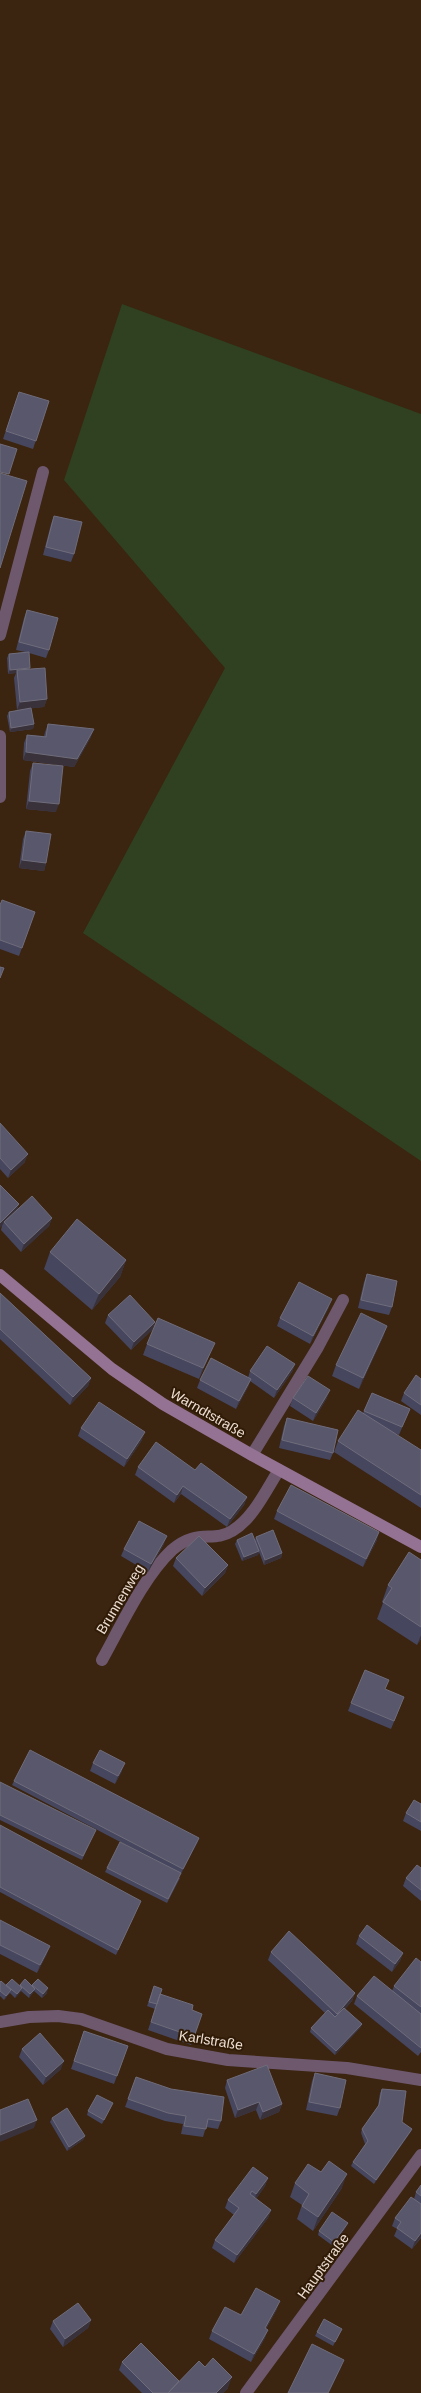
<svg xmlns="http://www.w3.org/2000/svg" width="421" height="2393" font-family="Arial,sans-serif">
	<rect width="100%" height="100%" fill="#3b2410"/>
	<!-- green -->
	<path fill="#2f4120" d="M 122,304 L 421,414 L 421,1161 L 83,933 L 225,668 L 64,480 Z"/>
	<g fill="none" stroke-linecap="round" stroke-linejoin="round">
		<!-- minor -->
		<path stroke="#6e586d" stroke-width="12" d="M 0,635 L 43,472
			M 0,736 L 0,797
			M 252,1455 L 318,1347 L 343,1300
			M 102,1660 C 121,1626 144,1576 172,1550 C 197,1528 213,1543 232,1531 C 253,1519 266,1490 279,1470
			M 0,2022 L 29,2017 L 58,2016 L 81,2019 L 167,2049 L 228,2060 L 347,2068 L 421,2080"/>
		<!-- tertiary -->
		<path stroke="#6e586d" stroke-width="12" d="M 246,2393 L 421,2155"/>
		<!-- secondary -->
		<path stroke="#947293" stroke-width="12" d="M 0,1275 L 112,1369 L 163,1404 L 252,1455 L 421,1547"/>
	</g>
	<!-- wall -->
	<path fill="#46465f" d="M 16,400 L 49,401 L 33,449 L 3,439 Z
		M 54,516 L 74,554 L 71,562 L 43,555 L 51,524 Z
		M 27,610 L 49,650 L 46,658 L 29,653 L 30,668 L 30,669 L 47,699 L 44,707 L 31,708 L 34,724 L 33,729 L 10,732 L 7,716 L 9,712 L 30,708 L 17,710 L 14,678 L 16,673 L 8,674 L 7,658 L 9,654 L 25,652 L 16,650 L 24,618 Z
		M 48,724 L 91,737 L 74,767 L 23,760 L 24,743 L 27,735 L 44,736 L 45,732 Z
		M 33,763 L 56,812 L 26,809 L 30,771 Z
		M 26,831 L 46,863 L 44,871 L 19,868 L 23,839 Z
		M 0,905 L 35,912 L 19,956 L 0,949 Z
		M 0,1123 L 25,1162 L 8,1178 L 0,1169 Z
		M 0,1185 L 19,1204 L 17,1209 L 52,1218 L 49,1226 L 21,1252 L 1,1230 L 2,1226 Z
		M 50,1252 L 126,1260 L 120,1277 L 92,1310 L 44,1269 Z
		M 367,1274 L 392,1307 L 389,1315 L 358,1308 L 364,1282 Z
		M 0,1293 L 91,1378 L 88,1386 L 70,1405 L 0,1339 Z
		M 329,1307 L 310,1344 L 277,1326 L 280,1318 Z
		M 108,1315 L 155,1322 L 152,1330 L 131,1350 L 105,1323 Z
		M 387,1326 L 383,1337 L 359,1389 L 332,1376 L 336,1365 Z
		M 147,1344 L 210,1354 L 199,1379 L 143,1355 Z
		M 295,1364 L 292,1372 L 274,1398 L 250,1381 L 248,1387 L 236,1409 L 197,1388 L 200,1380 L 248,1378 L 250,1371 Z
		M 421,1379 L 421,1415 L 401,1401 L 404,1393 Z
		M 372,1393 L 410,1409 L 399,1435 L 394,1433 L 421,1450 L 421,1508 L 334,1452 L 338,1441 L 363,1413 Z
		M 293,1398 L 327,1398 L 313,1421 L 290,1406 Z
		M 287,1418 L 333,1453 L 330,1460 L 279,1448 L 284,1426 Z
		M 81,1428 L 142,1440 L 124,1467 L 78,1436 Z
		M 138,1467 L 195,1470 L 247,1497 L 244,1505 L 227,1527 L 181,1494 L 174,1503 L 135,1475 Z
		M 277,1511 L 377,1540 L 363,1567 L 274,1519 Z
		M 256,1537 L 282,1553 L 281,1558 L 264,1565 L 259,1552 L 258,1555 L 242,1561 L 235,1544 L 237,1540 L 255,1540 Z
		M 164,1544 L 148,1572 L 121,1556 L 124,1549 Z
		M 176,1558 L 228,1565 L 225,1573 L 202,1596 L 173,1566 Z
		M 421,1560 L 421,1639 L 417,1645 L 377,1619 L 383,1603 L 382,1602 L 388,1585 Z
		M 386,1690 L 401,1705 L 391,1729 L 348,1711 L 351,1703 Z
		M 93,1763 L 122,1771 L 115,1784 L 90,1771 Z
		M 14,1781 L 199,1838 L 181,1874 L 12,1785 Z
		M 0,1782 L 94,1834 L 82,1860 L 0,1820 Z
		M 421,1804 L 421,1831 L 403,1821 L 406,1813 Z
		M 0,1825 L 139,1905 L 116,1955 L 0,1892 Z
		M 107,1868 L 180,1878 L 167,1903 L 105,1872 Z
		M 421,1868 L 421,1901 L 403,1886 L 406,1878 Z
		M 0,1920 L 47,1954 L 37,1973 L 0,1954 Z
		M 359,1936 L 403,1953 L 400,1961 L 392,1972 L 356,1944 Z
		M 271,1952 L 355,1993 L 352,2001 L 345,2009 L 362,2024 L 360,2028 L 335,2055 L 310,2032 L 311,2028 L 325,2013 L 268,1960 Z
		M 421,1962 L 421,2052 L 418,2056 L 354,2004 L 357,1996 L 392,1991 L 394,1986 Z
		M 0,1982 L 6,1986 L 6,1985 L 19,1986 L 20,1985 L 32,1986 L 32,1985 L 47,1993 L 42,1998 L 34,1991 L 29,1998 L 21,1991 L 15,1998 L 10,1993 L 4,2000 L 0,1996 Z
		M 154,1986 L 159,1997 L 202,2014 L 191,2045 L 148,2030 L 156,2006 L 155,2009 L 147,2006 Z
		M 84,2031 L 128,2046 L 114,2084 L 71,2069 Z
		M 22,2049 L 61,2069 L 43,2085 L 19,2057 Z
		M 315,2073 L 340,2108 L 337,2116 L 306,2110 L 312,2081 Z
		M 136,2077 L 221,2121 L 218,2129 L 206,2127 L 203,2137 L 181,2134 L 183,2124 L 165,2121 L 125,2107 Z
		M 227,2080 L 282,2104 L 279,2112 L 260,2120 L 256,2110 L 235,2118 L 225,2088 Z
		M 382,2089 L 402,2122 L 412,2129 L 410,2133 L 374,2184 L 351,2166 L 353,2162 L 365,2144 L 361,2133 L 362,2129 L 378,2106 L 380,2093 Z
		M 111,2107 L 102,2124 L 87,2115 L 88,2111 Z
		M 52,2118 L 85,2136 L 83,2140 L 67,2151 L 50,2122 Z
		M 268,2178 L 265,2186 L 256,2199 L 271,2210 L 268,2218 L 234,2263 L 212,2248 L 215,2240 L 234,2215 L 225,2208 L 228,2200 Z
		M 295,2183 L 342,2188 L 313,2231 L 297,2219 L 302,2205 L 290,2197 Z
		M 421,2185 L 421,2238 L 412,2249 L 394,2236 L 397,2229 L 392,2226 L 395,2218 L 414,2199 L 416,2192 Z
		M 346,2227 L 333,2246 L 318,2235 L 319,2231 Z
		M 277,2309 L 266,2329 L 265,2338 L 251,2362 L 209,2339 L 212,2331 L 241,2315 Z
		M 91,2320 L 88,2328 L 63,2347 L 50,2329 L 53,2321 Z
		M 342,2329 L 333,2346 L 315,2336 L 317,2332 Z
		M 122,2362 L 179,2381 L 228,2388 L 223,2393 L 142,2393 L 119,2370 Z"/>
	<!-- shaded-wall -->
	<path fill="#3a323a" d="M 30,668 L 29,672 L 17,670 L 16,673 L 8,674 L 10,670 Z
		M 47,699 L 44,707 L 17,710 L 20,702 Z
		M 34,724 L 33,729 L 10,732 L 11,728 Z
		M 94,729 L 91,737 L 74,767 L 23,760 L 26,752 Z
		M 29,801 L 59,804 L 56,812 L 26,809 Z
		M 22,860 L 46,863 L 44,871 L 19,868 Z
		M 28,1154 L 25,1162 L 8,1178 L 11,1170 Z
		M 19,1204 L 16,1212 L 4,1222 L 2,1226 L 0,1228 L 0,1223 Z
		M 52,1218 L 49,1226 L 21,1252 L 24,1244 Z
		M 126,1260 L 120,1277 L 92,1310 L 99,1294 Z
		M 332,1299 L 329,1307 L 310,1344 L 313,1336 Z
		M 155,1322 L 152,1330 L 131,1350 L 134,1342 Z
		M 387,1326 L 383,1337 L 359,1389 L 363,1378 Z
		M 215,1343 L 210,1354 L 199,1379 L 203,1368 Z
		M 295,1364 L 292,1372 L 274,1398 L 277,1390 Z
		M 91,1378 L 88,1386 L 70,1405 L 73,1397 Z
		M 251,1379 L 248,1387 L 236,1409 L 239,1401 Z
		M 330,1390 L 327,1398 L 313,1421 L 316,1413 Z
		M 145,1432 L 142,1440 L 124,1467 L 127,1459 Z
		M 183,1486 L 181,1494 L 174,1503 L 177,1495 Z
		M 247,1497 L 244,1505 L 227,1527 L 230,1519 Z
		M 379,1532 L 377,1540 L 363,1567 L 366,1559 Z
		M 167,1536 L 164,1544 L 148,1572 L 151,1564 Z
		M 259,1551 L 258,1555 L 242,1561 L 244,1557 Z
		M 282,1553 L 281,1558 L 264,1565 L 265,1560 Z
		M 228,1565 L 225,1573 L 202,1596 L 205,1588 Z
		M 421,1635 L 421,1639 L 417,1645 Z
		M 125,1763 L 122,1771 L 115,1784 L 118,1776 Z
		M 199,1838 L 198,1842 L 181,1874 L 183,1869 Z
		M 50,1946 L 47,1954 L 37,1973 L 40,1965 Z
		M 403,1953 L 400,1961 L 392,1972 L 395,1964 Z
		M 22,1988 L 20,1993 L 15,1998 L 17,1994 Z
		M 48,1988 L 47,1993 L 42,1998 L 43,1994 Z
		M 35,1989 L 33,1993 L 29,1998 L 30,1994 Z
		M 11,1990 L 9,1994 L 4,2000 L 6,1996 Z
		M 355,1993 L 352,2001 L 334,2021 L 337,2014 Z
		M 362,2024 L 360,2028 L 335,2055 L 336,2051 Z
		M 64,2061 L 61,2069 L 43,2085 L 46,2077 Z
		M 259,2102 L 256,2110 L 235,2118 L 238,2110 Z
		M 282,2104 L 279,2112 L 260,2120 L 263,2112 Z
		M 37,2120 L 34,2128 L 0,2142 L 0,2135 Z
		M 412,2129 L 410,2133 L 374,2184 L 376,2180 Z
		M 85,2136 L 83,2140 L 67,2151 L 69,2147 Z
		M 347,2174 L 342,2188 L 313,2231 L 318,2217 Z
		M 268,2178 L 265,2186 L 254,2202 L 256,2194 Z
		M 271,2210 L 268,2218 L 234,2263 L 237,2255 Z
		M 348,2223 L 346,2227 L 333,2246 L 334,2242 Z
		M 421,2233 L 421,2237 L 412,2249 L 415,2241 Z
		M 280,2301 L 277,2309 L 262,2336 L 265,2328 Z
		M 91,2320 L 88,2328 L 63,2347 L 65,2339 Z
		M 268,2330 L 265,2338 L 251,2362 L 254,2354 Z
		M 344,2360 L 341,2368 L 329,2393 L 328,2393 Z
		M 232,2377 L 228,2388 L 223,2393 L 216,2393 Z"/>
	<!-- building -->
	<path fill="#58576b" stroke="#6f6c7b" d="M 19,392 L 49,401 L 36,441 L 6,431 Z
		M 0,444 L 17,449 L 9,474 L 0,472 Z
		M 0,473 L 27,481 L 0,568 Z
		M 54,516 L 82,522 L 74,554 L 46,547 Z
		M 27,610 L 58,618 L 49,650 L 19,642 Z
		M 29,652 L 30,668 L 10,670 L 9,654 Z
		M 45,668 L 47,699 L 20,702 L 17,670 Z
		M 31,708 L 34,724 L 11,728 L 9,712 Z
		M 48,724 L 94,729 L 77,759 L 26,752 L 27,735 L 46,737 Z
		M 33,763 L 63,766 L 59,804 L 29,801 Z
		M 26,831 L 51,834 L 46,863 L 22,860 Z
		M 2,900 L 35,912 L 22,948 L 0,940 L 0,905 Z
		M 0,967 L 4,968 L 0,978 Z
		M 0,1123 L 28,1154 L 11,1170 L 0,1158 Z
		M 0,1185 L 19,1204 L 0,1223 Z
		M 32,1196 L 52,1218 L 24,1244 L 4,1222 Z
		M 77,1219 L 126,1260 L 99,1294 L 50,1252 Z
		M 367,1274 L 397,1281 L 392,1307 L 361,1300 Z
		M 299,1282 L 332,1299 L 313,1336 L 280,1318 Z
		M 0,1293 L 91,1378 L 73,1397 L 0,1329 Z
		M 130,1295 L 155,1322 L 134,1342 L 108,1315 Z
		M 361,1313 L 387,1326 L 363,1378 L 336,1365 Z
		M 158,1318 L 215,1343 L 203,1368 L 147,1344 Z
		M 267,1346 L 295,1364 L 277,1390 L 250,1371 Z
		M 211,1358 L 251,1379 L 239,1401 L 200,1380 Z
		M 416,1375 L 421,1379 L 421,1405 L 404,1393 Z
		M 308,1376 L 330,1390 L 316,1413 L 293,1398 Z
		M 372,1393 L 410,1409 L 402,1427 L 364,1411 Z
		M 99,1402 L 145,1432 L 127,1459 L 81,1428 Z
		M 358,1410 L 421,1450 L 421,1495 L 338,1441 Z
		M 287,1418 L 338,1430 L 333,1453 L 282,1440 Z
		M 156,1442 L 195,1470 L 201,1463 L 247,1497 L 230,1519 L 183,1486 L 177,1495 L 138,1467 Z
		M 291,1485 L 379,1532 L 366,1559 L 277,1511 Z
		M 139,1521 L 167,1536 L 151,1564 L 124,1549 Z
		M 273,1530 L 282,1553 L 265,1560 L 256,1537 Z
		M 252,1533 L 259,1551 L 244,1557 L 237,1540 Z
		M 199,1536 L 228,1565 L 205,1588 L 176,1558 Z
		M 409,1552 L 421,1560 L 421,1627 L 383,1602 L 392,1588 L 388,1585 Z
		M 365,1670 L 389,1680 L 385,1689 L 404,1697 L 394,1721 L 351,1703 Z
		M 30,1750 L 199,1838 L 183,1869 L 14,1781 Z
		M 100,1750 L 125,1763 L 118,1776 L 93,1763 Z
		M 0,1782 L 96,1830 L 83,1856 L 0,1815 Z
		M 414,1800 L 421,1804 L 421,1822 L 406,1813 Z
		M 0,1825 L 141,1901 L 118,1950 L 0,1887 Z
		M 120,1842 L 181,1873 L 168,1899 L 107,1868 Z
		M 417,1865 L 421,1868 L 421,1890 L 406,1878 Z
		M 0,1920 L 50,1946 L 40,1965 L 0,1945 Z
		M 367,1925 L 403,1953 L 395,1964 L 359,1936 Z
		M 289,1931 L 355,1993 L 337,2014 L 271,1952 Z
		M 416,1958 L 421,1962 L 421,2007 L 394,1986 Z
		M 374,1976 L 421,2014 L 421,2048 L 357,1996 Z
		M 12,1979 L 22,1988 L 17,1994 L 6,1985 Z
		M 25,1979 L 35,1989 L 30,1994 L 20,1985 Z
		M 38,1979 L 48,1988 L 43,1994 L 32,1985 Z
		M 1,1981 L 11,1990 L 6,1996 L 0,1991 L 0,1982 Z
		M 154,1986 L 162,1989 L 157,2004 L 149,2002 Z
		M 160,1994 L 193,2005 L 192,2010 L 202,2014 L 194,2037 L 151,2022 Z
		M 344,2008 L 362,2024 L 336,2051 L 311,2028 L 328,2010 L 335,2017 Z
		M 84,2031 L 128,2046 L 117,2076 L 74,2061 Z
		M 40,2033 L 64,2061 L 46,2077 L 22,2049 Z
		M 267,2065 L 282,2104 L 263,2112 L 259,2102 L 238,2110 L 227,2080 Z
		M 315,2073 L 346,2080 L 340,2108 L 309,2102 Z
		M 136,2077 L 171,2089 L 224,2097 L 221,2121 L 208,2119 L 206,2129 L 184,2126 L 186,2116 L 168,2113 L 128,2099 Z
		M 382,2089 L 406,2091 L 402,2122 L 412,2129 L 376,2180 L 353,2162 L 368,2141 L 362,2129 L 379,2105 Z
		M 97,2095 L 113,2103 L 104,2120 L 88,2111 Z
		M 28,2099 L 37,2120 L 0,2135 L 0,2110 Z
		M 67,2108 L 85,2136 L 69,2147 L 52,2118 Z
		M 329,2161 L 347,2174 L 318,2217 L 302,2206 L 309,2194 L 295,2183 L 308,2164 L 321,2172 Z
		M 253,2167 L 268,2178 L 256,2194 L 252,2191 L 250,2194 L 271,2210 L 237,2255 L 215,2240 L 239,2208 L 228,2200 Z
		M 421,2185 L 421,2196 L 416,2192 Z
		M 411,2197 L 421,2204 L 421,2233 L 415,2241 L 397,2228 L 401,2222 L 395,2218 Z
		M 332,2212 L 348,2223 L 334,2242 L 319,2231 Z
		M 256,2288 L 280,2301 L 265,2328 L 268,2330 L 254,2354 L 212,2331 L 225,2307 L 241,2315 Z
		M 78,2303 L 91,2320 L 65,2339 L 53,2321 Z
		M 324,2319 L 342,2329 L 335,2342 L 317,2332 Z
		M 141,2343 L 179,2381 L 168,2393 L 153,2393 L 122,2362 Z
		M 312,2344 L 344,2360 L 328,2393 L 288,2393 Z
		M 213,2358 L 232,2377 L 216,2393 L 168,2393 L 199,2361 L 205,2367 Z"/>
	<g text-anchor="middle" stroke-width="4" stroke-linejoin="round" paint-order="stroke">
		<!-- street labels -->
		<g font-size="14" fill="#edded2" stroke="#301b07">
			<text transform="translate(208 1413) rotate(30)" y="5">Warndtstraße</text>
			<text transform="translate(120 1599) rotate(-59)" y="5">Brunnenweg</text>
			<text transform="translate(211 2040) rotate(9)" y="5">Karlstraße</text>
			<text transform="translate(323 2266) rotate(-54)" y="5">Hauptstraße</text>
		</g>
	</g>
</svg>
